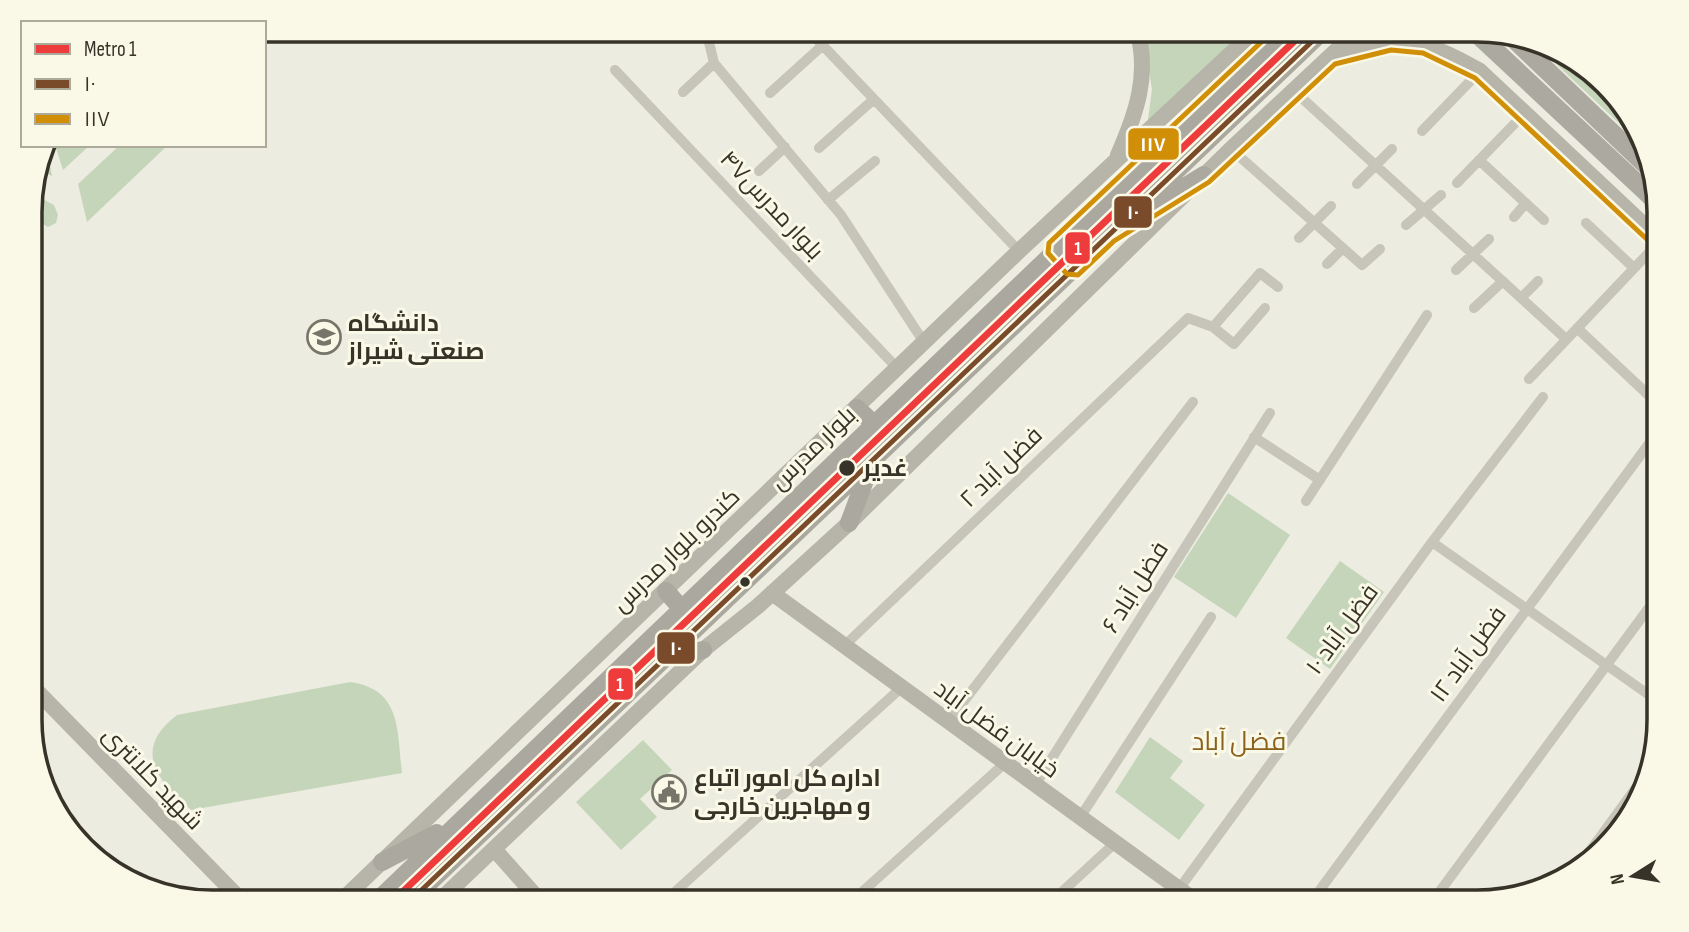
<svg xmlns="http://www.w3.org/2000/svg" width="1689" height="932" font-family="'Sofia Sans Condensed',Cairo,sans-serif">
	<rect width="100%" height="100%" fill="#edece1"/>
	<!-- green -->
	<path fill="#c5d5ba" d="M 1142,30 L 1188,30 L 1204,37 L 1242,37 L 1147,127 L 1152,89 Z
		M 1386,30 L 1429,30 L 1446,47 L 1411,33 L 1378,37 Z
		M 1537,46 L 1568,54 L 1629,111 L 1639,142 Z
		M 44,145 L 46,145 L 52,176 L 37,169 Z
		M 55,145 L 90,145 L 63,170 Z
		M 120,145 L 168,145 L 87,222 L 78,184 Z
		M 31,193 L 54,205 L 58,215 L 56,223 L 48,227 C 32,217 31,211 31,193 Z
		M 1228,493 L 1290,535 L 1236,618 L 1174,577 Z
		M 1340,561 L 1384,592 L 1330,669 L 1286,638 Z
		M 350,682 C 402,689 397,731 402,773 L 191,810 C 158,781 131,750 177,715 Z
		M 1150,737 L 1183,761 L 1170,778 L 1205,805 L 1179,840 L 1115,792 Z
		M 643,740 L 672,770 L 640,799 L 657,817 L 621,850 L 576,802 Z"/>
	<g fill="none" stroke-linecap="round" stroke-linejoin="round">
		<!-- street -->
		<path stroke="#c7c5b9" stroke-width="10" d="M 706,30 L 714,63 L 841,215 L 925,344
			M 808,30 L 1019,251
			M 724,38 L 733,30
			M 615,70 L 898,369
			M 1293,90 L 1566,339
			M 683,92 L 714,63
			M 770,93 L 823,45
			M 1422,131 L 1480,71
			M 819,148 L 874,99
			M 1231,149 L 1362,265 L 1380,249
			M 1479,160 L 1544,220
			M 759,171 L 785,147
			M 1457,183 L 1524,114
			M 1357,184 L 1392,149
			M 828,200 L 875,161
			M 1514,217 L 1526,203
			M 1586,223 L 1634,268
			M 1406,225 L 1441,195
			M 1299,238 L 1331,206
			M 1327,264 L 1343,248
			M 1456,270 L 1489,239
			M 1521,298 L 1538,281
			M 1474,308 L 1503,281
			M 1213,327 L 1260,273 L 1278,287
			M 1577,328 L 1659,405
			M 1529,379 L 1659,242
			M 1254,437 L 1320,480
			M 1306,501 L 1427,315
			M 1432,542 L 1659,702
			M 844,646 L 1188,318 L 1213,327 L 1234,344 L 1265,308
			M 948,722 L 1193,402
			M 1035,785 L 1270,413
			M 1081,816 L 1211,617
			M 1574,873 L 1646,774
			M 1179,889 L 1432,542 L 1543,397
			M 687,902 L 676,891 L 901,688
			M 851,902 L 1005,763
			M 1051,902 L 1115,843
			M 1311,902 L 1659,430
			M 1432,902 L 1659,594"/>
		<!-- secondary -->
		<path stroke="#b7b5aa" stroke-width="16" d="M 1337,54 C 1398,34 1425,39 1480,71 L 1659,239
			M 1118,155 C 1136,114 1150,75 1137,30
			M 772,593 L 1197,902
			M 31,685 L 243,902
			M 494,849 L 541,902
			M 340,902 L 1019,251 L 1256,30
			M 438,902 L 703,650 L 758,606 L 849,523 L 1231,149 L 1358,30"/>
		<!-- primary -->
		<path stroke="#aba99f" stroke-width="18" d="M 1139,215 L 1204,175
			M 857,408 L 874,424
			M 849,523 L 871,464
			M 666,591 L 681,608
			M 667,657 L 703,650
			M 382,862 L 437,833
			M 376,902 L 1286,30
			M 409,902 L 1324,30"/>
		<!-- highway -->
		<path stroke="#acaaa0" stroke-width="19" d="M 1219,30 L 1233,30
			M 1473,30 L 1659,204
			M 1515,40 L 1648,167"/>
		<!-- bus-1 casing -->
		<g stroke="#faf9e8" stroke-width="10">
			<path id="bus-1" d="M 409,902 L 1324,30"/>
		</g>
		<!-- bus-2 casing -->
		<g stroke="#faf9e8" stroke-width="10">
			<path id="bus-2" d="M 1274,30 L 1049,243 L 1048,253 L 1067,274 L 1078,275 L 1114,241 L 1209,182 L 1335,64 L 1391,50 L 1423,53 L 1475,78 L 1653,245"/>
		</g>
		<!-- bus-1 -->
		<use href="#bus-1" stroke="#7a4b2a" stroke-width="5"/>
		<!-- bus-2 -->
		<use href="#bus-2" stroke="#d18f08" stroke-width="5"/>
		<!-- metro-1 casing -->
		<g stroke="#faf9e8" stroke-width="12">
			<path id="metro-1" d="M 392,902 L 1306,30"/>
		</g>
		<!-- metro-1 -->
		<use href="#metro-1" stroke="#ee3c3c" stroke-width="7"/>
	</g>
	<!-- icons -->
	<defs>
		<g id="university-ring" transform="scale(1.75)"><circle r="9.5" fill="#faf9e8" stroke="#777469" stroke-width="1.5"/><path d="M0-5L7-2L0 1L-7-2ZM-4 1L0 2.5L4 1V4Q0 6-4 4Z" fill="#777469"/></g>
		<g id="civic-ring" transform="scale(1.75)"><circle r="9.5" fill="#faf9e8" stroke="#777469" stroke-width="1.5"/><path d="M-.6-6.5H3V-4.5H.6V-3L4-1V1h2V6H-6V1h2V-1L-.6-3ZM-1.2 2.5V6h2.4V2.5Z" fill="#777469"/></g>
	</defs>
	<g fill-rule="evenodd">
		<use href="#university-ring" x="324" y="337"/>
		<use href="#civic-ring" x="669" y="792"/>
	</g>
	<!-- markers -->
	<g fill="#383328" stroke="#faf9e8" stroke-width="2.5">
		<circle cx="847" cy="468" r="9"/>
		<circle cx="745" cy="582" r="6"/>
	</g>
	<g text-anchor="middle" stroke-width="6" stroke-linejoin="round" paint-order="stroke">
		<!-- street labels -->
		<g font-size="24" fill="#383328" stroke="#faf9e8">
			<text transform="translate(772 205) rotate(47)" y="8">بلوار مدرس۴۷</text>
			<text transform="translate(813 448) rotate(-44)" y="8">بلوار مدرس</text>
			<text transform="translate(1001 467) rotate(-44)" y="8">فضل آباد ۲</text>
			<text transform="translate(676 550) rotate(-44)" y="8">کندرو بلوار مدرس</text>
			<text transform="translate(1135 587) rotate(-58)" y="8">فضل آباد ۶</text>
			<text transform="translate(1342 629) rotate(-54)" y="8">فضل آباد ۱۰</text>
			<text transform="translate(1468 654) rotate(-54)" y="8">فضل آباد ۱۲</text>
			<text transform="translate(997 729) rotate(36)" y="8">خیابان فضل آباد</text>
			<text transform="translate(153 778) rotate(46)" y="8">شهید کلانتری</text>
		</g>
		<!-- poi labels -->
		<g font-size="24" font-weight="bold" fill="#383328" stroke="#faf9e8" text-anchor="start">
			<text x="348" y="331">دانشگاه<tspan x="348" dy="28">صنعتی شیراز</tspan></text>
			<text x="694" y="786">اداره کل امور اتباع<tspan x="694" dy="28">و مهاجرین خارجی</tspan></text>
		</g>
		<!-- stop labels -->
		<g font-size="24" font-weight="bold" fill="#383328" stroke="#faf9e8" text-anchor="start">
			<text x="863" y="476">غدیر</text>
		</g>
		<!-- neighbourhood labels -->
		<g font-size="26" fill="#8a621d" stroke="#faf9e8">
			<text x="1239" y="750">فضل آباد</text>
		</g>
	</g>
	<!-- crop -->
	<path d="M0 0H1689V932H0ZM212 42H1477A170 170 0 0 1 1647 212V720A170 170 0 0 1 1477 890H212A170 170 0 0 1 42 720V212A170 170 0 0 1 212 42Z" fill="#faf9e8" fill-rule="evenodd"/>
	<path fill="none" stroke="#383328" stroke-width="3.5" d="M212 42H1477A170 170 0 0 1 1647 212V720A170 170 0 0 1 1477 890H212A170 170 0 0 1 42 720V212A170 170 0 0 1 212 42Z"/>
	<g stroke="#faf9e8" stroke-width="2.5">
		<rect x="1127" y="127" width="53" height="34" rx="7" fill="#d18f08"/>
		<rect x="1113" y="195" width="40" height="34" rx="7" fill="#7a4b2a"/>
		<rect x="1064" y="231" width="27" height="34" rx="7" fill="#ee3c3c"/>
		<rect x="656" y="631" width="40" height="34" rx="7" fill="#7a4b2a"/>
		<rect x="607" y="667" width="27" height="34" rx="7" fill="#ee3c3c"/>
	</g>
	<g font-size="19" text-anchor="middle" font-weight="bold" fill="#fff">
		<text x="1153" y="151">۱۱۷</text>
		<text x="1133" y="219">۱۰</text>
		<text x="1078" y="255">1</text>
		<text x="676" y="655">۱۰</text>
		<text x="620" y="691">1</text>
	</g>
	<!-- legend -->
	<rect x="21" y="21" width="245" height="126" fill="#faf9e8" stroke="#acaa9b" stroke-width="2"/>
	<rect x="35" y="44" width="35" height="10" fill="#ee3c3c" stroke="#acaa9b" stroke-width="2"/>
	<text x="84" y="56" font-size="21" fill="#383328">Metro 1</text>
	<rect x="35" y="79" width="35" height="10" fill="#7a4b2a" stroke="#acaa9b" stroke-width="2"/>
	<text x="84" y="91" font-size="21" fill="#383328">۱۰</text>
	<rect x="35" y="114" width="35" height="10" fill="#d18f08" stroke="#acaa9b" stroke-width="2"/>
	<text x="84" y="126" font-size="21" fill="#383328">۱۱۷</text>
	<!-- north arrow -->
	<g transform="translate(1633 876) rotate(259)" stroke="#faf9e8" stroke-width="5" paint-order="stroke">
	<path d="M0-5L12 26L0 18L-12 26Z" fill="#383328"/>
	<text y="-10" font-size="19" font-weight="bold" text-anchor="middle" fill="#383328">N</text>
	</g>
</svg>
